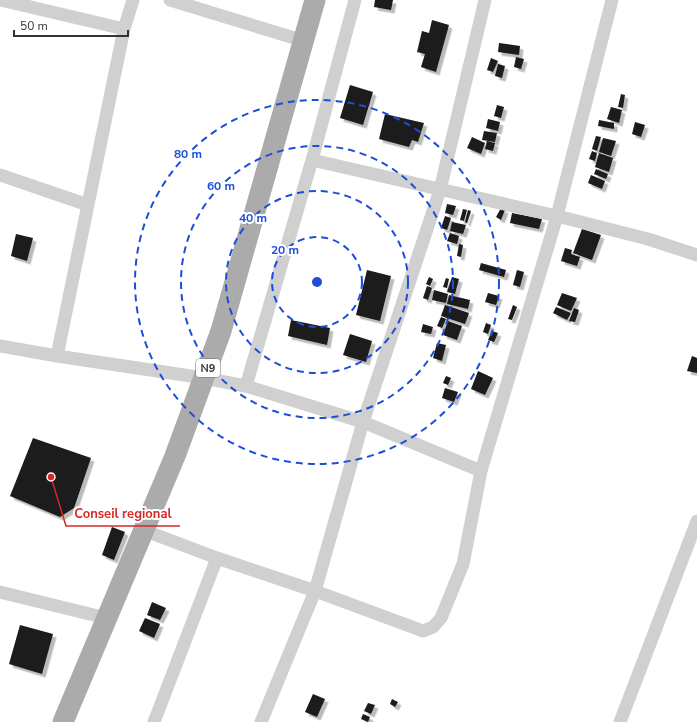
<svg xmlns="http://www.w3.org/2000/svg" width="697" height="722" font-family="'Nunito Sans',sans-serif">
	<defs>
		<filter id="shadow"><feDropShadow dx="3.5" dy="3.5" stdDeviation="0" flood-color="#0004"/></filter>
	</defs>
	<rect width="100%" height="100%" fill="#fff"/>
	<!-- building -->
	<path fill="#1a1a1a" filter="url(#shadow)" d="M 375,0 L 393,0 L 391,10 L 374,7 Z
		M 432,20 L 449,25 L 436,72 L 421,67 L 425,54 L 417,52 L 422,31 L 429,33 Z
		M 499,43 L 520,46 L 519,55 L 498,52 Z
		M 516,57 L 524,59 L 521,69 L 514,67 Z
		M 491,58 L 498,61 L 493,72 L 487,70 Z
		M 498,64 L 505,66 L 502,78 L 495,76 Z
		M 350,85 L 373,92 L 363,125 L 340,118 Z
		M 621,94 L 625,95 L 623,108 L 618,107 Z
		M 497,105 L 504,107 L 501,118 L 494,116 Z
		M 611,107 L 622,110 L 619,123 L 607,119 Z
		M 385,114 L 424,123 L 418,142 L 412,140 L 409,147 L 379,139 Z
		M 488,119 L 500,122 L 498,131 L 486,128 Z
		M 599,120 L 614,123 L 614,129 L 598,126 Z
		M 635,122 L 645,125 L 641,137 L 632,134 Z
		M 484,131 L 497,133 L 495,142 L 482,140 Z
		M 596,136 L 601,137 L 597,151 L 592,149 Z
		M 472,137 L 485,143 L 481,154 L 467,148 Z
		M 603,138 L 616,141 L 611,156 L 599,152 Z
		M 487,141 L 495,143 L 493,151 L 485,149 Z
		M 592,151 L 597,153 L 595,161 L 589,159 Z
		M 599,153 L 613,158 L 609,172 L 595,167 Z
		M 596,169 L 608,174 L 606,179 L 594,174 Z
		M 591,175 L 605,181 L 602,189 L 588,183 Z
		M 447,204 L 456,206 L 453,215 L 445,213 Z
		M 501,208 L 505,210 L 501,220 L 496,217 Z
		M 463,209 L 467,210 L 464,221 L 460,220 Z
		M 468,210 L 471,211 L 467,223 L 465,222 Z
		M 512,213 L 542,219 L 539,229 L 510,223 Z
		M 445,216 L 451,218 L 447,230 L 441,228 Z
		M 452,222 L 466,225 L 463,234 L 450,231 Z
		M 582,229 L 601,235 L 592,260 L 573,253 Z
		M 450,233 L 459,236 L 457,244 L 447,241 Z
		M 16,234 L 33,238 L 27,261 L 11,256 Z
		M 459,244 L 463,245 L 461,257 L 457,256 Z
		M 565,248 L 572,250 L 571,254 L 580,257 L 577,266 L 561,261 Z
		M 481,263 L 506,270 L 504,277 L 479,270 Z
		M 367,270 L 391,276 L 380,321 L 356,315 Z
		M 517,270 L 524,272 L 520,287 L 513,285 Z
		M 429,277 L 433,279 L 430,286 L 426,284 Z
		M 452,277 L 459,279 L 455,294 L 447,292 Z
		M 446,278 L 449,279 L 447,288 L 443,287 Z
		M 427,286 L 432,288 L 428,300 L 423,298 Z
		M 434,290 L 448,294 L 446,303 L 432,300 Z
		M 488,293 L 499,296 L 496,305 L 485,302 Z
		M 562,293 L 577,298 L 571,311 L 557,305 Z
		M 449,295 L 470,300 L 468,309 L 447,304 Z
		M 445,305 L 469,313 L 465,324 L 441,316 Z
		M 513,305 L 517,307 L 512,320 L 508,319 Z
		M 556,307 L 571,313 L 567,320 L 553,313 Z
		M 574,308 L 579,310 L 575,322 L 569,321 Z
		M 441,317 L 446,319 L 442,328 L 437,326 Z
		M 291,320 L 330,328 L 327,345 L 288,336 Z
		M 448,321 L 462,326 L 457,340 L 443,335 Z
		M 486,323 L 491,325 L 488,334 L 483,332 Z
		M 423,324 L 433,327 L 431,334 L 421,332 Z
		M 492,331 L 498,333 L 494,342 L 488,340 Z
		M 350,334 L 372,341 L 366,362 L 343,355 Z
		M 437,343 L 446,345 L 442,361 L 433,358 Z
		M 692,356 L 697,358 L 697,373 L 687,371 Z
		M 478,371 L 493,378 L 485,395 L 471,389 Z
		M 446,376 L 451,378 L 448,385 L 443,383 Z
		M 445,388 L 458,392 L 454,402 L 442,398 Z
		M 33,438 L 91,458 L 74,508 L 60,517 L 10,496 Z
		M 112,527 L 125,532 L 114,560 L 102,555 Z
		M 152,602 L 166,608 L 160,620 L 147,615 Z
		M 145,618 L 160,624 L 154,638 L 139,631 Z
		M 20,625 L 53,634 L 42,674 L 9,664 Z
		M 313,694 L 325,699 L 317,717 L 305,712 Z
		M 392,699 L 398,702 L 395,707 L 390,704 Z
		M 368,703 L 375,705 L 371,714 L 364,711 Z
		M 363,714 L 370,717 L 368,722 L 361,719 Z"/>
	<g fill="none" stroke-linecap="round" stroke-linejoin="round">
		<!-- street -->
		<path stroke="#d0d0d0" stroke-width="13" d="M 1,0 L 124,29
			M 170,0 L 304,41
			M 312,160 L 557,216 L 648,239 L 697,255
			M 0,175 L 88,205
			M 0,346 L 57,356 L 204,378 L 246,386 L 363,422 L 481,471
			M 57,356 L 124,29 L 133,0
			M 246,386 L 312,160 L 355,0
			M 143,530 L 217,558 L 315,591 L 423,631 L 433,627 L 441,618 L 463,564 L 481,471 L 557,216 L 612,0
			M 0,592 L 106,618
			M 154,722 L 217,558
			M 261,722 L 315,591 L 363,422 L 440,190 L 485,0
			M 620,722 L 697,521"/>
		<!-- primary -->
		<path stroke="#ababab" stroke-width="21" d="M 63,722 L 175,456 L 221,331 L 315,0"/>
	</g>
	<!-- distance rings -->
	<g fill="none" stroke="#1d4ed8" stroke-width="2" stroke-dasharray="7 5">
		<circle cx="317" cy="282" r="45"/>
		<circle cx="317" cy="282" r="91"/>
		<circle cx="317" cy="282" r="136"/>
		<circle cx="317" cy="282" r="182"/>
	</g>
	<g text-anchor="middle" stroke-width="4" stroke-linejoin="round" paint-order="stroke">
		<!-- shield labels -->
		<rect fill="#fff" stroke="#707070" stroke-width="1" x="196" y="359" width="24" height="18" rx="3"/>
		<g font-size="11" font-weight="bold" fill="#333">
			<text x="208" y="372">N9</text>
		</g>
	</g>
	<circle cx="317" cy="282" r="6" fill="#1d4ed8" stroke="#fff" stroke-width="2"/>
	<g font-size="12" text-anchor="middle" font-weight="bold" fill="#1d4ed8" stroke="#fff" stroke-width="4" stroke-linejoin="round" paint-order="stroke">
		<text x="188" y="158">80 m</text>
		<text x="221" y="190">60 m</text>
		<text x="253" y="222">40 m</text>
		<text x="285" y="254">20 m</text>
	</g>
	<!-- callouts -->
	<path fill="none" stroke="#d62828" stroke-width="1.5" d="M51 477L66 526H180"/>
	<circle fill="#d62828" stroke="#fff" stroke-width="1.5" cx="51" cy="477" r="4"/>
	<g font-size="13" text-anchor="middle" font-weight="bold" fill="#d62828" stroke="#fff" stroke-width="4" stroke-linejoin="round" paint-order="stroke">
		<text x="123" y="518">Conseil regional</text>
	</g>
	<!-- scale -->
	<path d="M14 30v6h114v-6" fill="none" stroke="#333333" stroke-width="2"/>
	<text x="20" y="30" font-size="12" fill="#333333" stroke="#ffffff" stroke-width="3" paint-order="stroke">50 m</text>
</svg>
